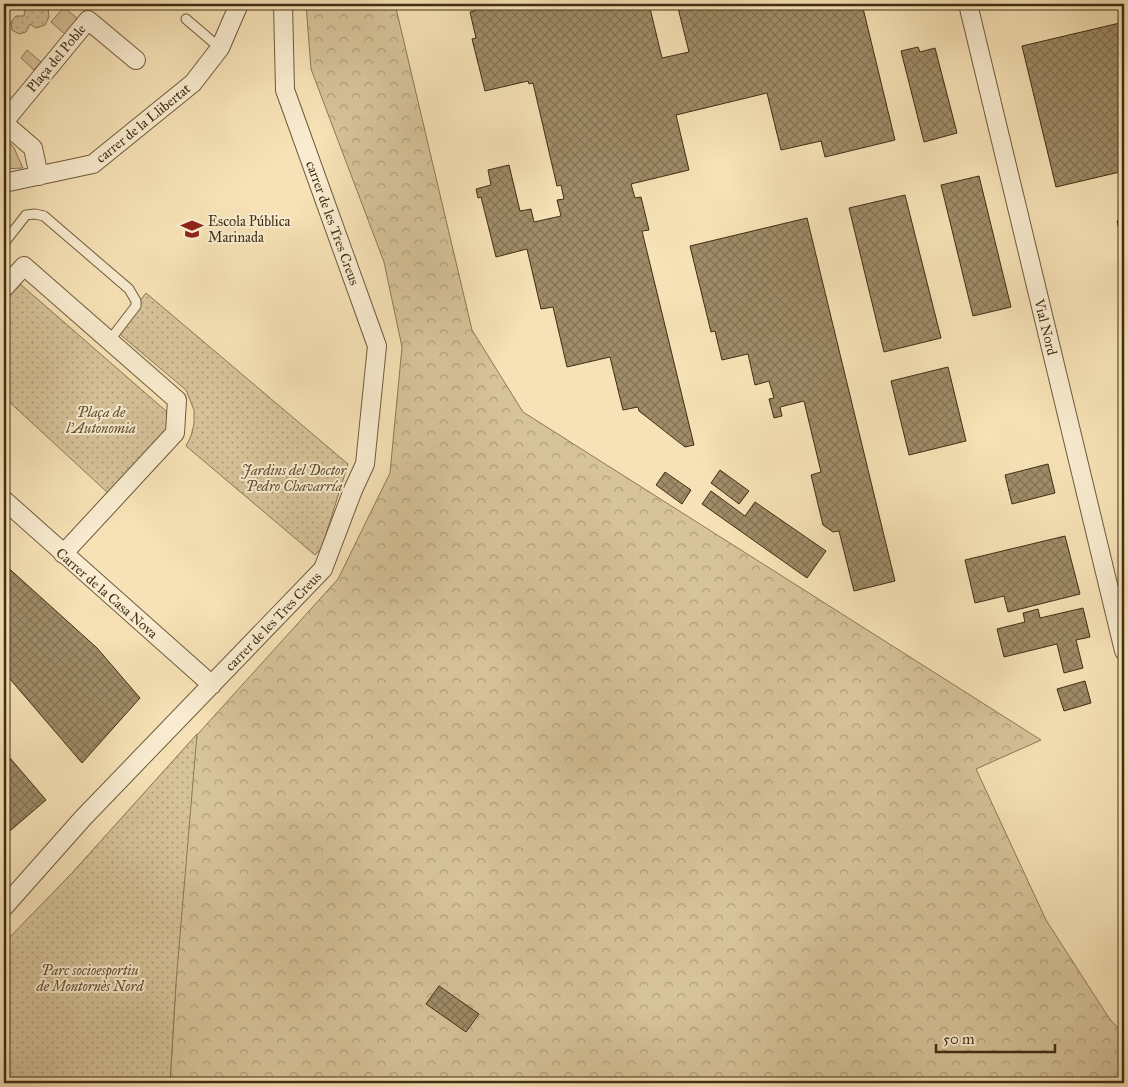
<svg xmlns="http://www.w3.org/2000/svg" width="1128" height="1087" font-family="'IM FELL Great Primer',serif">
	<defs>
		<pattern id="forest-crowns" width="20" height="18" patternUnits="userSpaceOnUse" patternTransform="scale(1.25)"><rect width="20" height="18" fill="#d7c39a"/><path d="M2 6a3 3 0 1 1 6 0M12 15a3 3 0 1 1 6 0" fill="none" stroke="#b09f7c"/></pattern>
		<pattern id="park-dots" width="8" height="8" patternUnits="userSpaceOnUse" patternTransform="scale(1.25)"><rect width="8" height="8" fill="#d7c39a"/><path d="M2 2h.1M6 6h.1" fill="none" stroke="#b09f7c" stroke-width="1.8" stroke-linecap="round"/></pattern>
		<pattern id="building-cross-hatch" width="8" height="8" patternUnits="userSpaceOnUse" patternTransform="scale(1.25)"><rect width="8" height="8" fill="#9f8c68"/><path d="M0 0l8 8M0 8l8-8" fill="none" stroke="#837354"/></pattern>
	</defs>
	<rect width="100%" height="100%" fill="#f6e2b6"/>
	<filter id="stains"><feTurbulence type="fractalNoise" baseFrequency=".004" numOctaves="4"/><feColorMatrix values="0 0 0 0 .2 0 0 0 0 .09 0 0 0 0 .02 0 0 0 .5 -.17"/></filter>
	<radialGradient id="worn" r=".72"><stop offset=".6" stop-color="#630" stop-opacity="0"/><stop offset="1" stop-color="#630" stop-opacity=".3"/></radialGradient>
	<!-- grass -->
	<path fill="#d7c39a" stroke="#8c7856" d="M 64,7 L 79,20 L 66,35 L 51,22 Z
		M 27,50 L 41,62 L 34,70 L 21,58 Z
		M 10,143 L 14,148 L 23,168 L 4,169 L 4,151 Z"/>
	<!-- forest -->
	<path fill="url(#forest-crowns)" stroke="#8c7856" d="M 306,4 L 395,4 L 472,330 L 523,412 L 1041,740 L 976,769 L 1046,920 L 1109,1018 L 1124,1035 L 1124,1083 L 170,1083 L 176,983 L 73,872 L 338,579 L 390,473 L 402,347 L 384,262 L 311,69 Z"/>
	<!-- park -->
	<path fill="url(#park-dots)" stroke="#8c7856" d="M 30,4 L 43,4 L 48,8 L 49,17 L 45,25 L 36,28 L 30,24 L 26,32 L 19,34 L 12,30 L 11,22 L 16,16 L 24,16 L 25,8 Z
		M 19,283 L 166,411 L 168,427 L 108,493 L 4,397 L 4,300 Z
		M 146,293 L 348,464 L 322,547 L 315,555 L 186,446 L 191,436 L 194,424 L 194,410 L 186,390 L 116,331 Z
		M 197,734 L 176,983 L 170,1083 L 4,1083 L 4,943 L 73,872 Z"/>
	<!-- building -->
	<path fill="url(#building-cross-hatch)" stroke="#412e13" d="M 474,4 L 649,4 L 662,58 L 689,52 L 677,4 L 862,4 L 895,140 L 825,157 L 821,141 L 781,150 L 767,93 L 676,115 L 689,170 L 631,184 L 635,198 L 641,197 L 649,230 L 642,231 L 694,445 L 685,447 L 639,411 L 638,407 L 623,410 L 610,357 L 567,367 L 553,307 L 541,309 L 527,249 L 496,257 L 481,197 L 478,198 L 476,189 L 491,185 L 488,170 L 509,165 L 520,211 L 531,209 L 534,222 L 561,216 L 557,200 L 564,199 L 561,185 L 557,186 L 533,83 L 529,84 L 528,81 L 485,91 L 472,39 L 476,38 L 470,12 L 475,11 Z
		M 1124,22 L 1124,171 L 1056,187 L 1022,46 Z
		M 918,47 L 920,52 L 935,48 L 957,133 L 924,142 L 901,51 Z
		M 979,176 L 1011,307 L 973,316 L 941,185 Z
		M 905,195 L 941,338 L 884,352 L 849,208 Z
		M 807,218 L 895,581 L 854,591 L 839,531 L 833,532 L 823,525 L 811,475 L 821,472 L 804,401 L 780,407 L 782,416 L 774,418 L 769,399 L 774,398 L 769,381 L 755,385 L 748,354 L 722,360 L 715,331 L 711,332 L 690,246 Z
		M 1124,219 L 1124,252 L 1117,221 Z
		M 948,367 L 966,441 L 909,455 L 891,381 Z
		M 1048,464 L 1055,493 L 1012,504 L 1005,475 Z
		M 720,470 L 749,491 L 739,504 L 711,483 Z
		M 665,472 L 691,490 L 682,504 L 656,485 Z
		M 711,491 L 745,516 L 755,502 L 826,551 L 807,578 L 702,504 Z
		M 1065,536 L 1080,594 L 1008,612 L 1004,596 L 975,603 L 965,560 Z
		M 4,564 L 97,648 L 140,698 L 82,763 L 4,672 Z
		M 1083,608 L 1090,637 L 1076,640 L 1083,668 L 1064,673 L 1057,644 L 1004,657 L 997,629 L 1025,622 L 1023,613 L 1038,609 L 1040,618 Z
		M 1085,681 L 1091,703 L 1064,711 L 1057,689 Z
		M 4,751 L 46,800 L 4,836 Z
		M 439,986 L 479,1014 L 466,1032 L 426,1004 Z"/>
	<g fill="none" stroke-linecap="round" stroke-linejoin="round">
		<!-- lane casing -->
		<g stroke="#6e5b3c" stroke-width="11">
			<path id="lane" d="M 186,19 L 220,48
				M 4,243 L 26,215 L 35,214 L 44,216 L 129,289 L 136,301 L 136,306 L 109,341"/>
		</g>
		<!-- street casing -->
		<g stroke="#6e5b3c" stroke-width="20">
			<path id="street" d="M 968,4 L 1124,651
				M 4,122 L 88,20 L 136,60
				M 4,123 L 33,148 L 39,176
				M 4,183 L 93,164 L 193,83 L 220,48 L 239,4
				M 4,288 L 24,266 L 177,400 L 175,433 L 63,554
				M 4,500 L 212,685
				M 4,907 L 83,818 L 323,569 L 353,490 L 365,464 L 377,346 L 285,90 L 283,4"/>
		</g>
		<!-- lane -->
		<use href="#lane" stroke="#f9ecd0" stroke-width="9"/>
		<!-- street -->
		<use href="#street" stroke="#f9ecd0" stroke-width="18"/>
	</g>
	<!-- icons -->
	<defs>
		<g id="school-bare" transform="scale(1.725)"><path d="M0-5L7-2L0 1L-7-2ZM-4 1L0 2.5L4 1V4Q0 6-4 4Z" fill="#8f2418" stroke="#f9ecd0" stroke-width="2.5" paint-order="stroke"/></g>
	</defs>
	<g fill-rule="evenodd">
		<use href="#school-bare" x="192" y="229"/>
	</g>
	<g text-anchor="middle" stroke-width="4" stroke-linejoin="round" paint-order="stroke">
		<!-- street labels -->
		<g font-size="14" fill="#412e13" stroke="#f9ecd0">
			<text transform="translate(56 58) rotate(-50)" y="5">Plaça del Poble</text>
			<text transform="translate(143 123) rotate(-39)" y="5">carrer de la Llibertat</text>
			<text transform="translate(333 223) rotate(70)" y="5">carrer de les Tres Creus</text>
			<text transform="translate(1046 327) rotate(76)" y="5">Vial Nord</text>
			<text transform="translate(107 593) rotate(41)" y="5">Carrer de la Casa Nova</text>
			<text transform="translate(273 621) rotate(-46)" y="5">carrer de les Tres Creus</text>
		</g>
		<!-- poi labels -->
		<g font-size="14" fill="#412e13" stroke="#f9ecd0" text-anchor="start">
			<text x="208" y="226">Escola Pública<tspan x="208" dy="16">Marinada</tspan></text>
		</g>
		<!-- park labels -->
		<g font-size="14" font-style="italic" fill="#5f4c2e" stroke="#f9ecd0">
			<text x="101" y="417">Plaça de<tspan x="101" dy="16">l'Autonomia</tspan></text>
			<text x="294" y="475">Jardins del Doctor<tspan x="294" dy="16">Pedro Chavarría</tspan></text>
			<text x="90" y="975">Parc socioesportiu<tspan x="90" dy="16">de Montornès Nord</tspan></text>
		</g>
	</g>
	<!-- margin -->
	<rect width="1128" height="1087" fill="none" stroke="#f6e2b6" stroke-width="20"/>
	<rect x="5" y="5" width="1118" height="1077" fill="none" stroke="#412e13" stroke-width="2.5"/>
	<rect x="10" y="10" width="1108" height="1067" fill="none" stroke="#412e13"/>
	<!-- scale -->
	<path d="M936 1044v8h119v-8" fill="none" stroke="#412e13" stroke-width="2.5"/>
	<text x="943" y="1044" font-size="15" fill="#412e13" stroke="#f9ecd0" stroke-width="4" paint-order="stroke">50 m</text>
	<rect width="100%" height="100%" filter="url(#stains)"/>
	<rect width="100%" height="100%" fill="url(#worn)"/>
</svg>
